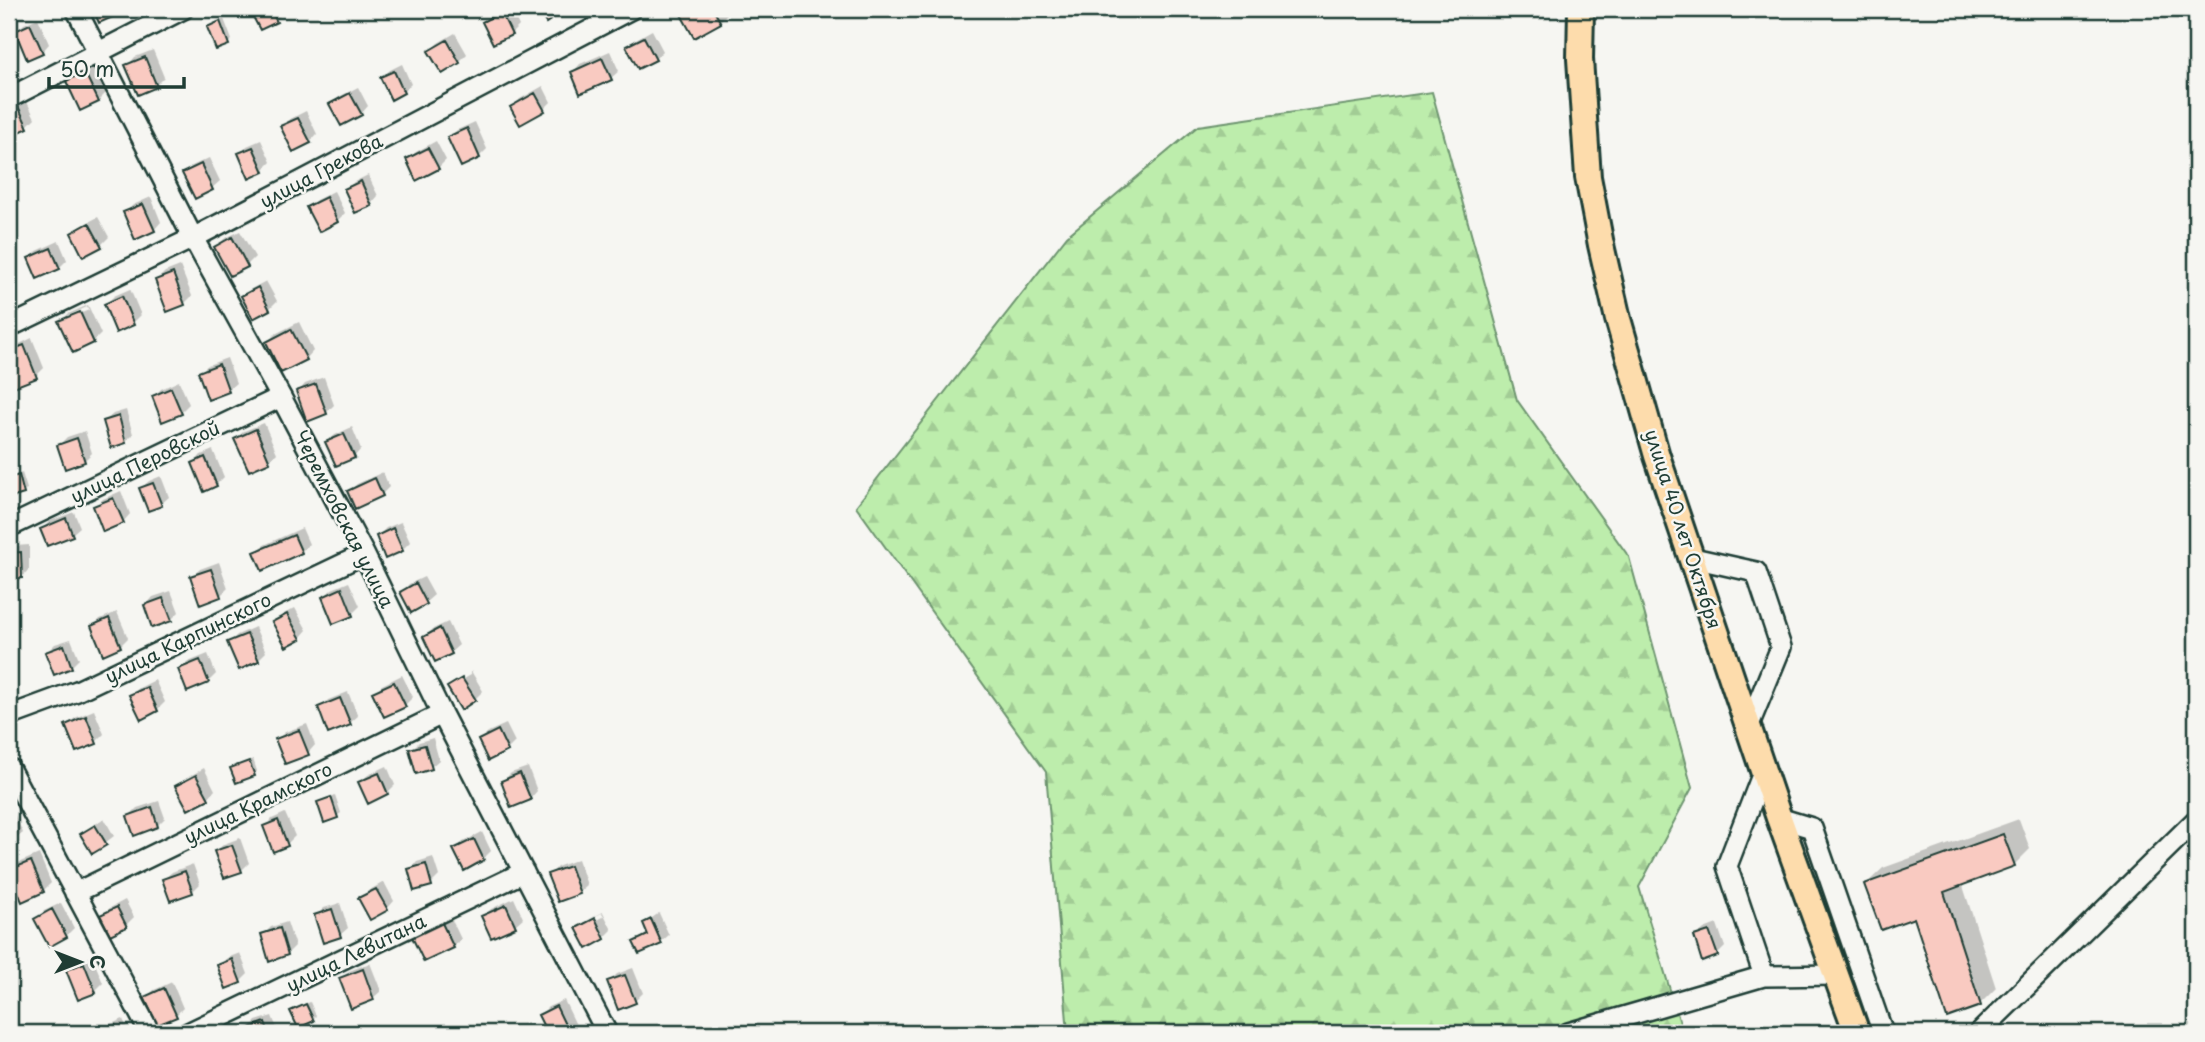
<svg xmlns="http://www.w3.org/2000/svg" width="2205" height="1042" font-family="'Playpen Sans',sans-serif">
	<defs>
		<pattern id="forest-firs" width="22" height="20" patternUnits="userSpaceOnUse" patternTransform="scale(1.75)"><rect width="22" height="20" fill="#bdedac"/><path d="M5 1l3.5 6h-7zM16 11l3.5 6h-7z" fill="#a2cc95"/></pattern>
	</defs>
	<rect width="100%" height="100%" fill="#f6f6f2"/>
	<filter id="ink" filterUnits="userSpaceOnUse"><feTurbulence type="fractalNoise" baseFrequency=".0143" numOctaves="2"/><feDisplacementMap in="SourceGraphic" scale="14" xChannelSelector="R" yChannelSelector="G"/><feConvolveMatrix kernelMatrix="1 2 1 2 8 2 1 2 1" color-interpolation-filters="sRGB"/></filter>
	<g filter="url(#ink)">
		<!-- forest -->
		<path fill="url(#forest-firs)" stroke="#6e9570" stroke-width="2" d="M 1432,92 L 1517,400 L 1629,557 L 1692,788 L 1639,887 L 1683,1033 L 1068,1033 L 1046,772 L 856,506 L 1067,236 L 1198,126 Z"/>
		<!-- shadow -->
		<path fill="#0003" fill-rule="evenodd" d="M 251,9 L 281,9 L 283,13 L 276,20 L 260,28 Z
			M 503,9 L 511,9 L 519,26 L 511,34 L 484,22 L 492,14 Z
			M 683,9 L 724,9 L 727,14 L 720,21 L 681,11 Z
			M 38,18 L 49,44 L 42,52 L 17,31 L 24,24 Z
			M 224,19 L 232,40 L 228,43 L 209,27 Z
			M 652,30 L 663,51 L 655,59 L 628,46 L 636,39 Z
			M 455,33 L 467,54 L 459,62 L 430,51 L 438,43 Z
			M 153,50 L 164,77 L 156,85 L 139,92 L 128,65 L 135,57 Z
			M 610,51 L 619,71 L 611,78 L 581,92 L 573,72 L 580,64 Z
			M 92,64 L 106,93 L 98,101 L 67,80 Z
			M 402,64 L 411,84 L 403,92 L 392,97 L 382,78 L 390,70 Z
			M 543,86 L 551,102 L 544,109 L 512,107 L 520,99 Z
			M 358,87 L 368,106 L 361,114 L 331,104 L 339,97 Z
			M 26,100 L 35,118 L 27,126 L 9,135 L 9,108 Z
			M 306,111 L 317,134 L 310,142 L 282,127 L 290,119 Z
			M 475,122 L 487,149 L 479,157 L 462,165 L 449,138 L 457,130 Z
			M 261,140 L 271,162 L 263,170 L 240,154 L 247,146 Z
			M 436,141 L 446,160 L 438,168 L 408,160 L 416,152 Z
			M 209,158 L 220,181 L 212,188 L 184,174 L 192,166 Z
			M 368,175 L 378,196 L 371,204 L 346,190 L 354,182 Z
			M 334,191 L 345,213 L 337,221 L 309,207 L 316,200 Z
			M 151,197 L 161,222 L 154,230 L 125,213 L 133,205 Z
			M 98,217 L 109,237 L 101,245 L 73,233 L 81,226 Z
			M 240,231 L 255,257 L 247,265 L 231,274 L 217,247 L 224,239 Z
			M 59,241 L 67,260 L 59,268 L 30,259 L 37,251 Z
			M 180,266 L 192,296 L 184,304 L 157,280 L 165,272 Z
			M 9,280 L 13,288 L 9,292 Z
			M 266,281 L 277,301 L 269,309 L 243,296 L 251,289 Z
			M 130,289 L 141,315 L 133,323 L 106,304 L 114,296 Z
			M 88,305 L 101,334 L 93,342 L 61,322 L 68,314 ZM 87,307 L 89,310 L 67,319 L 67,316 Z
			M 299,322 L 313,351 L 306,359 L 268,342 L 275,334 Z
			M 32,338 L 44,368 L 36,376 L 15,384 L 9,369 L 9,349 Z
			M 227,358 L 236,383 L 228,390 L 200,372 L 208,365 Z
			M 324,377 L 334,405 L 326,413 L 298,392 L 305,384 Z
			M 179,381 L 189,404 L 181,412 L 154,396 L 161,389 Z
			M 126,410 L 133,434 L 125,442 L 105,421 L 113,414 Z
			M 264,423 L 277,453 L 269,461 L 236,439 L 244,431 Z
			M 352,427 L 361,449 L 354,457 L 327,442 L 335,435 Z
			M 85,431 L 92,453 L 84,461 L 59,445 L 67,437 Z
			M 213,450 L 224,477 L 216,485 L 194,463 L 201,455 Z
			M 383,472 L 389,487 L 382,494 L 349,491 L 357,484 Z
			M 22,473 L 27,489 L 12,496 L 9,479 Z
			M 161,476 L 169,497 L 161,504 L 141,488 L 149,481 Z
			M 121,491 L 130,514 L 123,522 L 95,507 L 103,499 Z
			M 74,512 L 80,527 L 72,534 L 42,529 L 50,521 Z
			M 401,522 L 410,542 L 402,550 L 378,536 L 386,528 Z
			M 302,528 L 309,544 L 301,552 L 256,553 L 264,545 Z
			M 29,545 L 29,569 L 22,577 L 9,577 L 9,551 L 15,546 Z
			M 219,562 L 228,588 L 220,596 L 192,576 L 200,569 Z
			M 424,577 L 434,595 L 426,602 L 412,610 L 402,592 L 409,584 Z
			M 349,582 L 360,606 L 352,614 L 324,597 L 332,589 Z
			M 171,591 L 179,612 L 171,620 L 146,605 L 153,597 Z
			M 295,608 L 307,630 L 300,638 L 274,622 L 282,615 Z
			M 117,612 L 128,638 L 120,646 L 93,627 L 100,619 Z
			M 448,622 L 459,645 L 451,652 L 436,660 L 425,637 L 433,629 Z
			M 255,627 L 266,652 L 258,660 L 229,643 L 237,635 Z
			M 71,639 L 79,659 L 71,667 L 47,652 L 55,644 Z
			M 208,654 L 216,674 L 208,682 L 180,670 L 188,662 Z
			M 471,671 L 483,691 L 475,699 L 449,687 L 455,681 L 455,684 L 471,675 Z
			M 402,675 L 413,697 L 405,705 L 374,692 L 382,685 Z
			M 9,680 L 13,691 L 9,695 Z
			M 155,680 L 165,702 L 157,710 L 131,695 L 139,688 Z
			M 348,692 L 358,716 L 350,723 L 320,708 L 328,700 Z
			M 94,710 L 104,734 L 96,742 L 67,725 L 75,718 Z
			M 307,724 L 315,745 L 308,753 L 277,740 L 285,732 Z
			M 506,724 L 515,742 L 507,750 L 480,740 L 488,732 Z
			M 433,738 L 439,760 L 431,767 L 411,750 L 419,742 Z
			M 253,759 L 257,771 L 254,775 L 232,768 Z
			M 387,766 L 395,785 L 387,793 L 360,782 L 368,775 Z
			M 528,767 L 537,791 L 530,799 L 503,781 L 511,773 Z
			M 204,768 L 215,790 L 208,798 L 177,786 L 185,779 Z
			M 335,795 L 341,813 L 337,816 L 319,803 Z
			M 159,801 L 165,818 L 157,826 L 129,816 L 137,808 Z
			M 10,804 L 23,833 L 9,844 L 9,805 Z
			M 285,813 L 295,836 L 287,844 L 274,850 L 265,827 L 272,819 Z
			M 104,818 L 114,836 L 93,852 L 82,834 Z
			M 2019,819 L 2030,849 L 2014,865 L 1962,883 L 1996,988 L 1980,1004 L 1915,916 L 1866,884 L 1883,868 Z
			M 482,832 L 491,851 L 483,859 L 455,849 L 463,842 Z
			M 240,838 L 249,863 L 241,871 L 216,851 L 224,844 Z
			M 39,854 L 51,883 L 43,891 L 11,871 L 18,863 Z
			M 433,857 L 439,876 L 431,884 L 410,870 L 417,862 Z
			M 578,859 L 587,885 L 579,892 L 550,875 L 557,867 Z
			M 193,864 L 200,884 L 192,892 L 164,879 L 172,872 Z
			M 384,882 L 394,901 L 387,909 L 360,899 L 368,891 Z
			M 514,898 L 523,918 L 515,925 L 483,917 L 491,909 Z
			M 125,900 L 134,917 L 126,925 L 102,915 L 110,908 Z
			M 61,903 L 74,928 L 66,936 L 36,919 L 44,911 Z
			M 340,903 L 348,928 L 340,935 L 316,916 L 324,908 Z
			M 603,912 L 612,930 L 604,938 L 587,946 L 578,928 L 585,922 L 585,926 L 604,916 L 602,913 L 585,921 Z
			M 659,913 L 669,935 L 661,942 L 639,952 L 635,942 L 649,932 L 645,923 Z
			M 449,914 L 461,939 L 453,947 L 413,935 Z
			M 287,922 L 295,946 L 287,954 L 263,935 L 271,927 Z
			M 1717,924 L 1725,947 L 1717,955 L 1704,959 L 1696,936 L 1704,929 Z
			M 240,953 L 248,974 L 240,982 L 219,965 L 227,958 Z
			M 92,956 L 103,983 L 95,991 L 68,970 L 76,963 Z
			M 370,963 L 381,991 L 373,998 L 341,979 L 349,971 Z
			M 633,968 L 643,993 L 635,1001 L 609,982 L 617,974 Z
			M 172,982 L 183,1008 L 176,1015 L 146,998 L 154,990 Z
			M 564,1000 L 576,1025 L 569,1033 L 549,1033 L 540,1015 L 548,1007 Z
			M 310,1002 L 316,1016 L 313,1019 L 296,1008 Z
			M 272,1016 L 279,1033 L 250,1033 L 249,1029 L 256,1021 Z
			M 123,1019 L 129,1033 L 98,1033 L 104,1027 Z
			M 518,1029 L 519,1033 L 506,1033 Z"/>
		<!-- building -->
		<path fill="#f9cac1" stroke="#1f3d34" stroke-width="2" d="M 93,9 L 120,9 L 122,13 L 99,23 Z
			M 249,9 L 270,9 L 277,22 L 260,30 Z
			M 537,9 L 560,9 L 562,12 L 546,23 Z
			M 682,9 L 713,9 L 721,23 L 694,38 L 679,11 Z
			M 501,12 L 512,35 L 493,44 L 482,22 Z
			M 220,21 L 229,45 L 216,50 L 207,27 Z
			M 30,24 L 43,53 L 27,60 L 15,31 Z
			M 644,37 L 656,60 L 638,69 L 626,46 Z
			M 447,40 L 460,63 L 442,74 L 428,51 Z
			M 145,57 L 157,87 L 138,95 L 125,65 Z
			M 602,58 L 612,80 L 580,94 L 571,72 Z
			M 84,71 L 99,102 L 80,111 L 65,79 Z
			M 394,71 L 404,93 L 391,100 L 380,77 Z
			M 350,93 L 362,115 L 341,126 L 329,104 Z
			M 535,93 L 545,111 L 520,125 L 510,107 Z
			M 18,106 L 28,128 L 9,137 L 9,111 Z
			M 298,118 L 311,143 L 293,152 L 280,126 Z
			M 467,128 L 480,158 L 461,167 L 447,137 Z
			M 253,147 L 264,172 L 249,179 L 238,153 Z
			M 428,148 L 439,169 L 416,181 L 406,159 Z
			M 201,164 L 213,190 L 195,199 L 182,173 Z
			M 361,181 L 372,206 L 355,213 L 344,189 Z
			M 326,197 L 338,222 L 319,232 L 306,207 Z
			M 143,204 L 155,231 L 135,240 L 123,212 Z
			M 89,223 L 102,247 L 83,257 L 71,233 Z
			M 232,237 L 248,267 L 230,276 L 214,247 Z
			M 51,248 L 60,269 L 37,279 L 28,258 Z
			M 173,273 L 185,305 L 167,312 L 155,280 Z
			M 258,287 L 270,310 L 253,319 L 241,296 Z
			M 122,296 L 134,325 L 116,333 L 104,304 Z
			M 80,312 L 94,343 L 73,353 L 58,321 Z
			M 291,329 L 307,360 L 281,373 L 266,342 Z
			M 24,345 L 37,378 L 14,387 L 9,373 L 9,351 Z
			M 219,364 L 229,392 L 208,400 L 198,372 Z
			M 316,384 L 327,414 L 307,422 L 296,391 Z
			M 171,388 L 182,414 L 162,422 L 152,396 Z
			M 119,416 L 126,443 L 111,448 L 103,421 Z
			M 256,429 L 270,462 L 249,471 L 234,439 Z
			M 344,434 L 355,458 L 336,466 L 325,442 Z
			M 77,438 L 85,462 L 65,469 L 57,445 Z
			M 205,457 L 217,486 L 204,492 L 192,463 Z
			M 19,475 L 24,494 L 11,498 L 9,478 Z
			M 375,478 L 383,496 L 355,509 L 347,491 Z
			M 153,483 L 162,506 L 148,511 L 139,488 Z
			M 113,498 L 124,523 L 103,532 L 93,506 Z
			M 66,518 L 73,536 L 47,546 L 40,529 Z
			M 393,528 L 403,551 L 385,559 L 376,536 Z
			M 294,535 L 302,553 L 262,571 L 254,552 Z
			M 21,552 L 22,578 L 9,579 L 9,553 Z
			M 211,569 L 221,597 L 200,605 L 190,576 Z
			M 416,583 L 427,604 L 411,613 L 400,592 Z
			M 342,588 L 353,616 L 333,624 L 322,597 Z
			M 163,598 L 172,621 L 152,628 L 144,605 Z
			M 287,614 L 301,639 L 286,647 L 272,622 Z
			M 109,618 L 121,647 L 103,655 L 91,626 Z
			M 440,628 L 452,654 L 435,662 L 423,637 Z
			M 247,634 L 259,661 L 239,670 L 227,642 Z
			M 64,645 L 72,668 L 54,675 L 45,652 Z
			M 200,660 L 209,683 L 187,692 L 178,669 Z
			M 462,678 L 476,700 L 461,710 L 447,687 Z
			M 394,682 L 406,707 L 384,717 L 372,692 Z
			M 147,687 L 158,711 L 141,720 L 129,695 Z
			M 340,698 L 351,725 L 328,734 L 318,707 Z
			M 86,716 L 97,744 L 76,752 L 65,725 Z
			M 299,730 L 309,755 L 285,764 L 275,739 Z
			M 498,730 L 508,751 L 488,761 L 478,740 Z
			M 425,745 L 432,769 L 416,774 L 409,749 Z
			M 249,761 L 255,776 L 236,783 L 230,768 Z
			M 379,773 L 388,794 L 368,804 L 358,782 Z
			M 520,773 L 531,800 L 511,808 L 501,781 Z
			M 196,775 L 209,799 L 188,810 L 175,786 Z
			M 331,797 L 338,818 L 324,823 L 317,802 Z
			M 152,807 L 158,827 L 134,836 L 127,816 Z
			M 278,820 L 288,846 L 273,852 L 263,826 Z
			M 95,825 L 107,845 L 92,854 L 80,834 Z
			M 9,826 L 16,843 L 9,846 Z
			M 2003,834 L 2015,866 L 1944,892 L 1981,1006 L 1947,1018 L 1914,918 L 1881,930 L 1864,884 Z
			M 474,839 L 484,860 L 464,871 L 453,849 Z
			M 232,845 L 242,872 L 224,878 L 214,851 Z
			M 31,861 L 44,892 L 22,902 L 9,870 Z
			M 426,864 L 432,886 L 414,891 L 408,869 Z
			M 570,866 L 580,894 L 558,902 L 547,874 Z
			M 185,871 L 193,893 L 170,901 L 162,879 Z
			M 376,889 L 388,910 L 370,920 L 358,898 Z
			M 506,905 L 516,927 L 491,938 L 481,916 Z
			M 117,907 L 127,927 L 110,935 L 100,915 Z
			M 52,909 L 67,937 L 49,947 L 34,919 Z
			M 332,909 L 341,937 L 323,943 L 314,915 Z
			M 595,918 L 605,939 L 587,949 L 576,928 Z
			M 651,919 L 662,944 L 639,954 L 633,942 L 648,935 L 643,923 Z
			M 441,921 L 454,948 L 424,962 L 411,935 Z
			M 280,928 L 288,955 L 269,962 L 261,934 Z
			M 1709,931 L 1718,956 L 1702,962 L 1694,936 Z
			M 232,959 L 241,983 L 226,989 L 217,965 Z
			M 84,963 L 96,993 L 78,1000 L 66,970 Z
			M 363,969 L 374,1000 L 351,1009 L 339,978 Z
			M 625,975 L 636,1003 L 618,1010 L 607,981 Z
			M 164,988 L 177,1017 L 157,1025 L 144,997 Z
			M 306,1004 L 314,1021 L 298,1028 L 290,1011 Z
			M 556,1006 L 569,1033 L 547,1033 L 538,1015 Z
			M 265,1022 L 269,1033 L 248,1033 L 247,1029 Z
			M 115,1025 L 118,1033 L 97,1033 Z"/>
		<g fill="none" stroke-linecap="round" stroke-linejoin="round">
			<!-- minor casing -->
			<g stroke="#1f3d34" stroke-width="24">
				<path id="minor" d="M 76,9 L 193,238 L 281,397 L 364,554 L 442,714 L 607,1033
					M 9,98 L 183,9
					M 9,327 L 193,238 L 631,9
					M 9,527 L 281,397
					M 1693,558 L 1756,572 L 1781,647 L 1749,725
					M 9,716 L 77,691 L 364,554
					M 9,768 L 150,1033
					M 1764,770 L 1727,866 L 1764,976 L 1836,975
					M 1779,818 L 1812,828 L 1883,1033
					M 75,893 L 442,714
					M 188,1033 L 524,872
					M 1568,1033 L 1764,976
					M 1979,1033 L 2196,820"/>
			</g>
			<!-- major casing -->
			<g stroke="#1f3d34" stroke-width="30">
				<path id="major" d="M 1581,9 L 1580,59 L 1588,177 L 1601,245 L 1618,319 L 1657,456 L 1779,818 L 1857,1033"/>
			</g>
			<!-- minor -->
			<use href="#minor" stroke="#f6f6f2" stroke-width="19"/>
			<!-- major -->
			<use href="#major" stroke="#fddcac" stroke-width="24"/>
		</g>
	</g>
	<g text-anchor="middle" stroke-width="5" stroke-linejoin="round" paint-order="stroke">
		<!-- street labels -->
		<g font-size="19" fill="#1f3d34" stroke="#f6f6f2">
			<text transform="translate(321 171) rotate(-28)" y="7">улица Грекова</text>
			<text transform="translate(145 462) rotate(-26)" y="7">улица Перовской</text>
			<text transform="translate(344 519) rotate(63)" y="7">Черемховская улица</text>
			<text transform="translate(1683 529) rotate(72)" y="7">улица 40 лет Октября</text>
			<text transform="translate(188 638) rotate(-26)" y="7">улица Карпинского</text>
			<text transform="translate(258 803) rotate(-26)" y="7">улица Крамского</text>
			<text transform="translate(356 953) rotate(-26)" y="7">улица Левитана</text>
		</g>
	</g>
	<!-- margin -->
	<rect width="2205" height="1042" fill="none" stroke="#f6f6f2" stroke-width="35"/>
	<rect x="18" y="18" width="2170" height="1007" fill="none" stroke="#1f3d34" stroke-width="2.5" filter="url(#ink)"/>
	<!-- north arrow -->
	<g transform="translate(80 962) rotate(90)" stroke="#f6f6f2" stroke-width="5" paint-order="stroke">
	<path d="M0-5L12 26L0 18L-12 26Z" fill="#1f3d34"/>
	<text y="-10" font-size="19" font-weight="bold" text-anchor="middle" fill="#1f3d34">С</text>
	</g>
	<!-- scale -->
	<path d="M49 77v10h135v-10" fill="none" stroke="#1f3d34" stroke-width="3.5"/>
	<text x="60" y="77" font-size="21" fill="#1f3d34" stroke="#f6f6f2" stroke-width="5" paint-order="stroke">50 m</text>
</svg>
